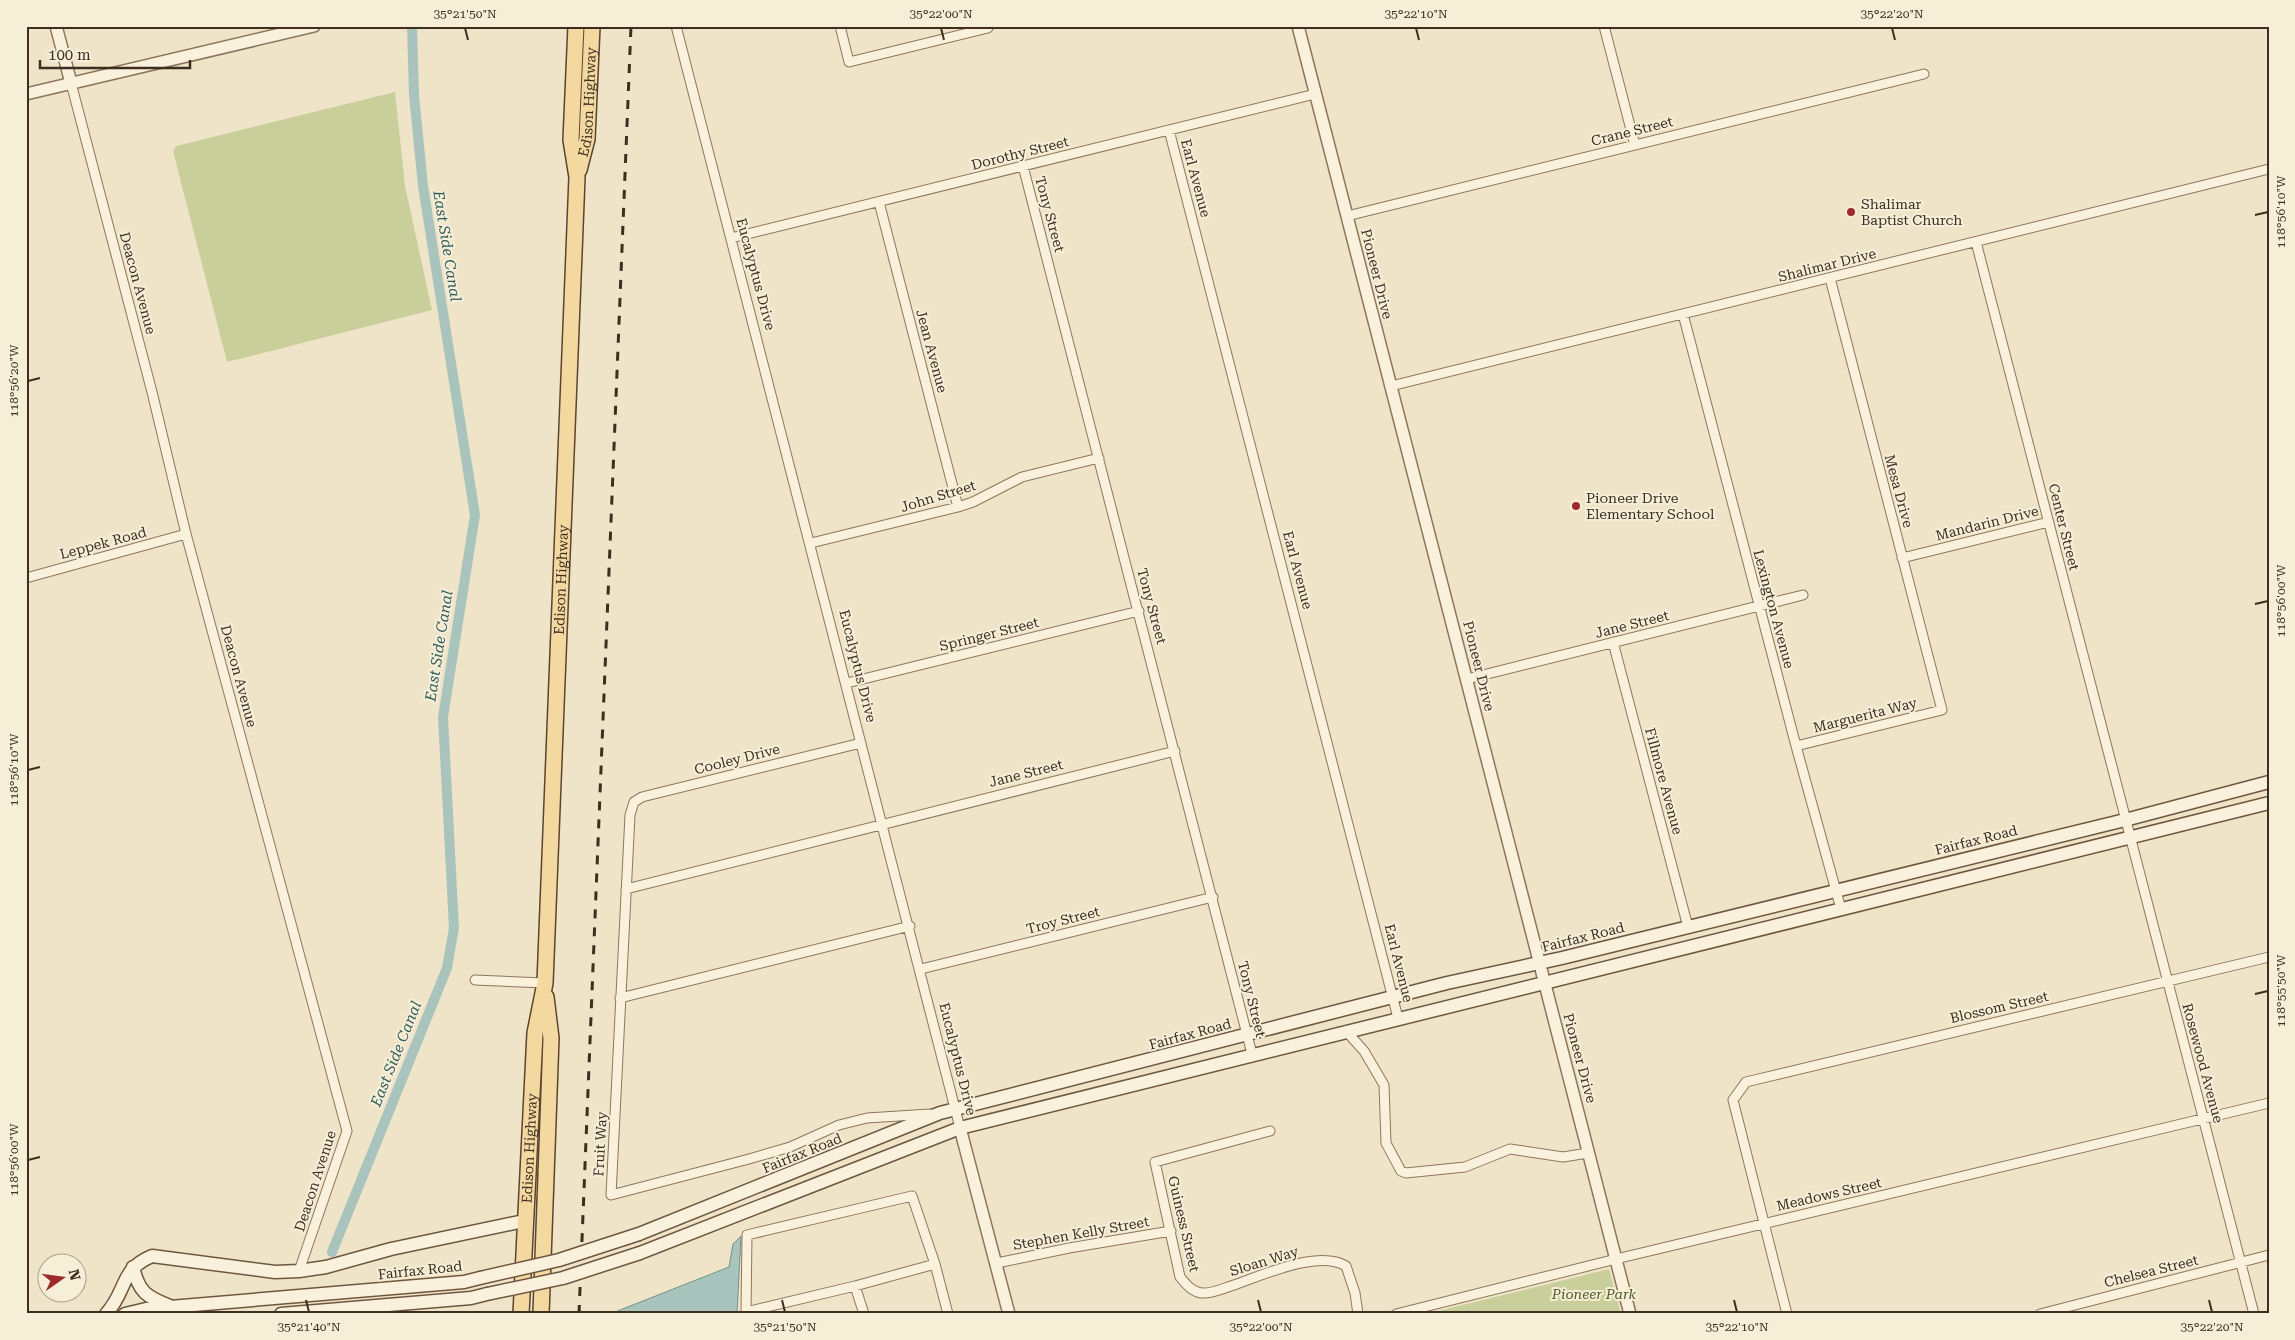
<svg xmlns="http://www.w3.org/2000/svg" width="2295" height="1340" font-family="'Roboto Serif',serif">
	<rect width="100%" height="100%" fill="#f0e4c8"/>
	<!-- green -->
	<path fill="#c9cf9b" d="M 395,92 L 405,186 L 432,310 L 227,362 L 173,151 L 176,146 Z
		M 1609,1269 L 1621,1314 L 1426,1314 L 1438,1311 Z"/>
	<!-- water -->
	<path fill="#a9c4bc" stroke="#6f938a" d="M 741,1236 L 737,1314 L 610,1314 L 729,1267 L 733,1244 Z"/>
	<g fill="none" stroke-linecap="round" stroke-linejoin="round">
		<!-- canal -->
		<path stroke="#a9c4bc" stroke-width="10" d="M 332,1252 L 447,968 L 454,928 L 443,717 L 475,515 L 423,186 L 414,95 L 412,26"/>
		<!-- minor casing -->
		<g stroke="#8d765c" stroke-width="11">
			<path id="minor" d="M 676,26 L 960,1128
				M 840,26 L 849,62 L 988,28
				M 1604,26 L 1635,145
				M 71,83 L 152,392 L 186,534 L 347,1131 L 299,1271
				M 1169,130 L 1398,1018
				M 1023,166 L 1252,1054
				M 879,202 L 958,507
				M 1347,216 L 1924,74
				M 731,238 L 1315,94
				M 1976,242 L 2254,1314
				M 1683,314 L 1796,746 L 1841,909
				M 1391,386 L 2269,169
				M 811,543 L 958,507 L 973,502 L 1022,477 L 1099,458
				M 1902,558 L 2049,522
				M 26,578 L 186,534
				M 1613,642 L 1688,927
				M 1467,679 L 1803,595
				M 847,683 L 1139,611
				M 861,743 L 642,797 L 634,802 L 630,815 L 611,1195 L 749,1159 L 790,1147 L 839,1125 L 867,1118 L 930,1114
				M 1796,746 L 1942,710 L 1830,278
				M 626,889 L 1175,751
				M 921,969 L 1213,897
				M 475,980 L 545,983
				M 620,998 L 910,926
				M 1346,1031 L 1364,1051 L 1384,1085 L 1386,1143 L 1401,1171 L 1406,1173 L 1465,1167 L 1510,1149 L 1563,1157 L 1588,1153
				M 1270,1131 L 1155,1162 L 1180,1277 C 1186,1284 1191,1291 1201,1293 C 1211,1294 1222,1289 1231,1286 C 1261,1276 1318,1249 1346,1266 L 1355,1293 L 1358,1314
				M 997,1263 L 1069,1248 L 1171,1231
				M 935,1264 L 855,1286 L 746,1312 L 747,1235 L 912,1196 L 935,1264 L 948,1314
				M 855,1286 L 864,1314
				M 1396,1314 L 1616,1259 L 2269,1103
				M 1787,1314 L 1733,1100 L 1746,1082 L 2269,957
				M 2040,1314 L 2269,1255"/>
		</g>
		<!-- tertiary casing -->
		<g stroke="#8d765c" stroke-width="14">
			<path id="tertiary" d="M 56,26 L 71,83
				M 1298,26 L 1630,1314
				M 26,94 L 314,26
				M 960,1128 L 1009,1314"/>
		</g>
		<!-- secondary casing -->
		<g stroke="#6f573f" stroke-width="15">
			<path id="secondary" d="M 639,1234 L 940,1113 L 1447,983 L 1562,958 L 2125,820 L 2269,782
				M 640,1253 L 960,1128 L 2269,803
				M 133,1267 C 139,1293 147,1297 170,1306
				M 106,1314 C 128,1290 119,1270 152,1256 L 275,1272 L 299,1271 L 326,1267 L 391,1249 L 524,1221
				M 125,1314 L 146,1309 L 464,1282 L 480,1278
				M 281,1314 L 471,1298 L 487,1294"/>
		</g>
		<!-- primary casing -->
		<g stroke="#5b4430" stroke-width="18">
			<g id="primary">
				<path id="s1" d="M 579,170 L 587,139 L 592,26"/>
				<path id="s2" d="M 521,1314 L 535,1033 L 545,983 L 577,177 L 571,140 L 576,26"/>
				<path d="M 541,1314 L 551,1038 L 546,997"/>
			</g>
		</g>
		<!-- minor -->
		<use href="#minor" stroke="#faf1dc" stroke-width="9"/>
		<!-- tertiary -->
		<use href="#tertiary" stroke="#faf1dc" stroke-width="11"/>
		<!-- secondary -->
		<use href="#secondary" stroke="#faf1dc" stroke-width="12"/>
		<!-- primary -->
		<use href="#primary" stroke="#f3d9a0" stroke-width="15"/>
		<!-- rail -->
		<path stroke="#3d2e20" stroke-width="3" stroke-dasharray="9 9" stroke-linecap="butt" d="M 579,1314 L 631,26"/>
		<!-- secondary-bridge casing -->
		<g stroke="#6f573f" stroke-width="15" stroke-linecap="butt">
			<path id="secondary-bridge" d="M 480,1278 L 559,1260 L 639,1234
				M 487,1294 L 563,1278 L 640,1253"/>
		</g>
		<!-- secondary-bridge -->
		<use href="#secondary-bridge" stroke="#faf1dc" stroke-width="12"/>
	</g>
	<!-- ticks -->
	<path fill="none" stroke="#3d2e20" stroke-width="2" d="M 465,28 L 468,40M 941,28 L 944,40M 1416,28 L 1419,40M 1892,28 L 1895,40M 2255,215 L 2268,212M 28,381 L 40,378M 2255,604 L 2268,601M 28,770 L 40,767M 2255,994 L 2268,991M 28,1160 L 40,1157M 306,1300 L 309,1312M 782,1300 L 785,1312M 1258,1300 L 1261,1312M 1734,1300 L 1737,1312M 2209,1300 L 2212,1312"/>
	<!-- markers -->
	<g fill="#9e2a2b" stroke="#f7eed8" stroke-width="2">
		<circle cx="1851" cy="212" r="5"/>
		<circle cx="1576" cy="506" r="5"/>
	</g>
	<g text-anchor="middle" stroke-width="4" stroke-linejoin="round" paint-order="stroke">
		<!-- street labels -->
		<g font-size="14" fill="#3d2e20" stroke="#f7eed8">
			<text dy="5" stroke="none"><textPath href="#s1" startOffset="69">Edison Highway</textPath></text>
			<text transform="translate(1632 131) rotate(-14)" y="5">Crane Street</text>
			<text transform="translate(1020 153) rotate(-14)" y="5">Dorothy Street</text>
			<text transform="translate(1196 178) rotate(75)" y="5">Earl Avenue</text>
			<text transform="translate(1050 214) rotate(75)" y="5">Tony Street</text>
			<text transform="translate(1827 265) rotate(-14)" y="5">Shalimar Drive</text>
			<text transform="translate(756 274) rotate(75)" y="5">Eucalyptus Drive</text>
			<text transform="translate(1377 274) rotate(76)" y="5">Pioneer Drive</text>
			<text transform="translate(138 283) rotate(75)" y="5">Deacon Avenue</text>
			<text transform="translate(932 351) rotate(75)" y="5">Jean Avenue</text>
			<text transform="translate(1899 491) rotate(75)" y="5">Mesa Drive</text>
			<text transform="translate(938 496) rotate(-17)" y="5">John Street</text>
			<text transform="translate(1987 523) rotate(-14)" y="5">Mandarin Drive</text>
			<text transform="translate(2064 527) rotate(76)" y="5">Center Street</text>
			<text transform="translate(103 543) rotate(-15)" y="5">Leppek Road</text>
			<text transform="translate(1298 570) rotate(75)" y="5">Earl Avenue</text>
			<text dy="5" stroke="none"><textPath href="#s2" startOffset="736">Edison Highway</textPath></text>
			<text transform="translate(1152 606) rotate(75)" y="5">Tony Street</text>
			<text transform="translate(1774 609) rotate(75)" y="5">Lexington Avenue</text>
			<text transform="translate(1632 624) rotate(-14)" y="5">Jane Street</text>
			<text transform="translate(989 634) rotate(-14)" y="5">Springer Street</text>
			<text transform="translate(858 666) rotate(76)" y="5">Eucalyptus Drive</text>
			<text transform="translate(1479 666) rotate(76)" y="5">Pioneer Drive</text>
			<text transform="translate(239 676) rotate(75)" y="5">Deacon Avenue</text>
			<text transform="translate(1865 715) rotate(-14)" y="5">Marguerita Way</text>
			<text transform="translate(737 759) rotate(-14)" y="5">Cooley Drive</text>
			<text transform="translate(1026 773) rotate(-14)" y="5">Jane Street</text>
			<text transform="translate(1664 781) rotate(75)" y="5">Fillmore Avenue</text>
			<text transform="translate(1976 840) rotate(-14)" y="5">Fairfax Road</text>
			<text transform="translate(1063 920) rotate(-14)" y="5">Troy Street</text>
			<text transform="translate(1583 937) rotate(-14)" y="5">Fairfax Road</text>
			<text transform="translate(1399 963) rotate(76)" y="5">Earl Avenue</text>
			<text transform="translate(1252 999) rotate(76)" y="5">Tony Street</text>
			<text transform="translate(1999 1007) rotate(-13)" y="5">Blossom Street</text>
			<text transform="translate(1190 1034) rotate(-15)" y="5">Fairfax Road</text>
			<text transform="translate(1580 1058) rotate(75)" y="5">Pioneer Drive</text>
			<text transform="translate(958 1059) rotate(76)" y="5">Eucalyptus Drive</text>
			<text transform="translate(2203 1063) rotate(75)" y="5">Rosewood Avenue</text>
			<text transform="translate(600 1144) rotate(-87)" y="5">Fruit Way</text>
			<text dy="5" stroke="none"><textPath href="#s2" startOffset="166">Edison Highway</textPath></text>
			<text transform="translate(802 1153) rotate(-22)" y="5">Fairfax Road</text>
			<text transform="translate(315 1181) rotate(-72)" y="5">Deacon Avenue</text>
			<text transform="translate(1829 1194) rotate(-13)" y="5">Meadows Street</text>
			<text transform="translate(1184 1224) rotate(77)" y="5">Guiness Street</text>
			<text transform="translate(1081 1233) rotate(-10)" y="5">Stephen Kelly Street</text>
			<text transform="translate(1264 1261) rotate(-17)" y="5">Sloan Way</text>
			<text transform="translate(420 1270) rotate(-6)" y="5">Fairfax Road</text>
			<text transform="translate(2151 1271) rotate(-14)" y="5">Chelsea Street</text>
		</g>
		<!-- poi labels -->
		<g font-size="14" fill="#3d2e20" stroke="#f7eed8" text-anchor="start">
			<text x="1861" y="209">Shalimar<tspan x="1861" dy="16">Baptist Church</tspan></text>
			<text x="1586" y="503">Pioneer Drive<tspan x="1586" dy="16">Elementary School</tspan></text>
		</g>
		<!-- park labels -->
		<g font-size="14" font-style="italic" fill="#4d5a26" stroke="#f7eed8">
			<text x="1594" y="1299">Pioneer Park</text>
		</g>
		<!-- water labels -->
		<g font-size="15" font-style="italic" fill="#2f5d5a" stroke="#f7eed8">
			<text transform="translate(447 246) rotate(81)" y="5">East Side Canal</text>
			<text transform="translate(439 646) rotate(-81)" y="5">East Side Canal</text>
			<text transform="translate(396 1054) rotate(-68)" y="5">East Side Canal</text>
		</g>
	</g>
	<!-- border -->
	<rect width="2295" height="1340" fill="none" stroke="#f7eed8" stroke-width="55"/>
	<!-- north arrow -->
	<g transform="translate(62 1278) rotate(76)"><circle r="24" fill="#f7eed8" stroke="#ada18e"/>
	<path d="M0-4L9 19L0 12L-9 19Z" fill="#9e2a2b"/>
	<text y="-8" font-size="14" font-weight="bold" text-anchor="middle" fill="#3d2e20">N</text>
	</g>
	<!-- scale -->
	<path d="M40 60v8h150v-8" fill="none" stroke="#3d2e20" stroke-width="2.5"/>
	<text x="48" y="60" font-size="15" fill="#3d2e20" stroke="#f7eed8" stroke-width="4" paint-order="stroke">100 m</text>
	<rect x="28" y="28" width="2240" height="1284" fill="none" stroke="#3d2e20" stroke-width="2"/>
	<g font-size="12" text-anchor="middle" fill="#3d2e20">
		<text x="465" y="18">35°21'50"N</text>
		<text x="941" y="18">35°22'00"N</text>
		<text x="1416" y="18">35°22'10"N</text>
		<text x="1892" y="18">35°22'20"N</text>
		<text transform="translate(2281 212) rotate(-90)" y="4">118°56'10"W</text>
		<text transform="translate(14 381) rotate(-90)" y="4">118°56'20"W</text>
		<text transform="translate(2281 601) rotate(-90)" y="4">118°56'00"W</text>
		<text transform="translate(14 770) rotate(-90)" y="4">118°56'10"W</text>
		<text transform="translate(2281 991) rotate(-90)" y="4">118°55'50"W</text>
		<text transform="translate(14 1160) rotate(-90)" y="4">118°56'00"W</text>
		<text x="309" y="1331">35°21'40"N</text>
		<text x="785" y="1331">35°21'50"N</text>
		<text x="1261" y="1331">35°22'00"N</text>
		<text x="1737" y="1331">35°22'10"N</text>
		<text x="2212" y="1331">35°22'20"N</text>
	</g>
</svg>
